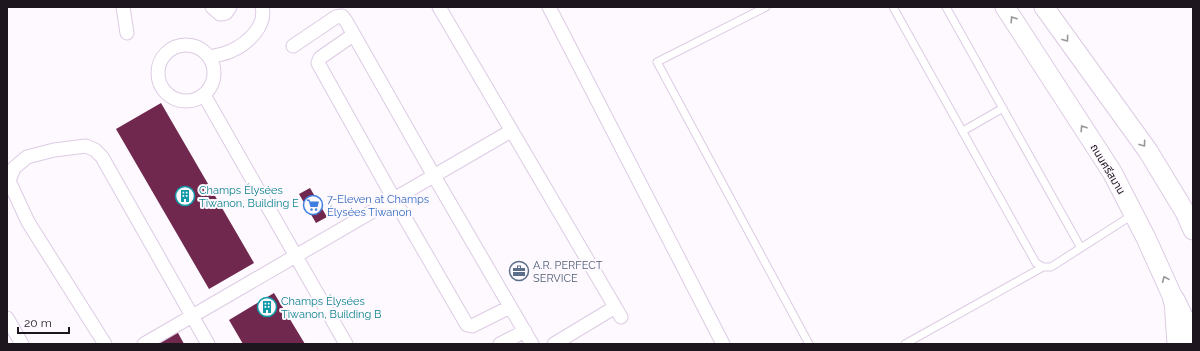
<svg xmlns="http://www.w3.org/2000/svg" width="1200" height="351" font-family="Raleway,'Noto Sans Thai',sans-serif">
	<rect width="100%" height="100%" fill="#fdf9fe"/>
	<!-- building -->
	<path fill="#70284e" d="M 161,103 L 254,263 L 209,289 L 116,129 Z
		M 310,188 L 327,217 L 316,223 L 299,194 Z
		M 274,293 L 305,344 L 243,344 L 229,320 Z
		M 177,331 L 184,344 L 154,344 Z"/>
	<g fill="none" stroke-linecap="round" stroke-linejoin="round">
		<!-- service casing -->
		<g stroke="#ddcbe4" stroke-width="9">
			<path id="service" d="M 766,7 L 657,62 L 809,344
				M 893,7 L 1036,263 L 1043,267 L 1051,267 L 1134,214
				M 946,7 L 1081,248
				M 963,131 L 1003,108
				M 905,344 L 1043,267"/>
		</g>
		<!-- minor casing -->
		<g stroke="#ddcbe4" stroke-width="15">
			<path id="minor" d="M 123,7 L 127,33
				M 212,7 L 220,14 L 226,13 L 230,7
				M 439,7 L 621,317
				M 549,7 L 723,344
				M 353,35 L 320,58 L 318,63 L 394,199 L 467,325 L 472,326 L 510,307
				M158 73a28 28 0 1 1 56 0a28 28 0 1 1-56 0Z
				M 293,46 L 336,17 L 342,16 L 346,21 L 434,176 L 532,344
				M 210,57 C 217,55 225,54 231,51 C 247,44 267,26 262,7
				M 204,95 L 346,344
				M 7,318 L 22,344
				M 105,344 L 28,222 L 9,181 L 14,168 L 27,157 L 54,150 L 86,146 L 95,150 L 102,157 L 208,344
				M 144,344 L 511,131
				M 500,344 L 525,331
				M 554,344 L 612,309"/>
		</g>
		<!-- secondary casing -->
		<g stroke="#ddcbe4" stroke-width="21">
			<path id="secondary" d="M 1005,7 L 1112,172 L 1146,238 L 1174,300 L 1177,344
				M 1044,7 L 1148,151 L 1185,212 L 1193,230"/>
		</g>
		<!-- primary casing -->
		<g stroke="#ddcbe4" stroke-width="23">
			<path id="primary" d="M 1174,300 L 1193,339"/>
		</g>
		<!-- service -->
		<use href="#service" stroke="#fff" stroke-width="7"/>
		<!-- minor -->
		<use href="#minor" stroke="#fff" stroke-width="13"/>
		<!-- secondary -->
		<use href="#secondary" stroke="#fff" stroke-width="19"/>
		<!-- primary -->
		<use href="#primary" stroke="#fff" stroke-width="21"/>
	</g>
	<!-- one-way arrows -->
	<defs><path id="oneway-chevron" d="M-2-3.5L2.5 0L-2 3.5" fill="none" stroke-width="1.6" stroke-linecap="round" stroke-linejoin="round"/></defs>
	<g stroke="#99969a">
		<use href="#oneway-chevron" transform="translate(1013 19) rotate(-123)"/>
		<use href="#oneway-chevron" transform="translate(1066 39) rotate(54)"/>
		<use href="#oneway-chevron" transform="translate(1083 128) rotate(-123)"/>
		<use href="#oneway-chevron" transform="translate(1143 144) rotate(54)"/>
		<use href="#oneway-chevron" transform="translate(1165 279) rotate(-114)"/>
	</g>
	<!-- icons -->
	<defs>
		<g id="building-ring" transform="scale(1)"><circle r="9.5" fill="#fdf9fe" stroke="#0f9aa8" stroke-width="1.5"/><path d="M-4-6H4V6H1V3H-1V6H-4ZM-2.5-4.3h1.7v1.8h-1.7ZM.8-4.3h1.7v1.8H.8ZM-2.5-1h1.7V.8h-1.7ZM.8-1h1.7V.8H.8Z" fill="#0f9aa8"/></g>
		<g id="supermarket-ring" transform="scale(1)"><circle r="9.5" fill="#fdf9fe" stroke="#3f7fe0" stroke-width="1.5"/><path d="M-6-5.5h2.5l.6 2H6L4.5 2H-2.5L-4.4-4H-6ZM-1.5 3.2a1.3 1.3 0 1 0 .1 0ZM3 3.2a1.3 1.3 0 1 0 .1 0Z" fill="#3f7fe0"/></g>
		<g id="office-ring" transform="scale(1)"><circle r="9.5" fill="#fdf9fe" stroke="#5c6f8a" stroke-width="1.5"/><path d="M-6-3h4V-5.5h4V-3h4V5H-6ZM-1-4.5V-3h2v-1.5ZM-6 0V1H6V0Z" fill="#5c6f8a"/></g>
	</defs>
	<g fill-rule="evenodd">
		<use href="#building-ring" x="185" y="196"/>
		<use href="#supermarket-ring" x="313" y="205"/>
		<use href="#office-ring" x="519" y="271"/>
		<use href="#building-ring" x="267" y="307"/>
	</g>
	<g text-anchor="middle" stroke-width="4" stroke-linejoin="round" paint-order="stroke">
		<!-- street labels -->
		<g font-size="11" fill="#1d161f" stroke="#fdf9fe">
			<text transform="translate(1108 169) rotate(59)" y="4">ถนนศรีสมาน</text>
		</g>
		<!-- culture labels -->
		<g font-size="11" fill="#0d838f" stroke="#fdf9fe" text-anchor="start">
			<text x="199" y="194">Champs Élysées<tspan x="199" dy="13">Tiwanon, Building E</tspan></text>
			<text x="281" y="305">Champs Élysées<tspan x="281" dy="13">Tiwanon, Building B</tspan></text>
		</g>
		<!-- shop labels -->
		<g font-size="11" fill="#366cbe" stroke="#fdf9fe" text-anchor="start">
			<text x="327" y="203">7-Eleven at Champs<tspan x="327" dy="13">Élysées Tiwanon</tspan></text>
		</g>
		<!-- service labels -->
		<g font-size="11" fill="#4e5e75" stroke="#fdf9fe" text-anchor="start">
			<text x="533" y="269">A.R. PERFECT<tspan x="533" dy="13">SERVICE</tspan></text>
		</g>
	</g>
	<!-- border -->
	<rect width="1200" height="351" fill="none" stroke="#1d161f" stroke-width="16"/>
	<!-- scale -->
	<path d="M18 327v6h51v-6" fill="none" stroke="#1d161f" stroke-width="2"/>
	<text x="24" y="327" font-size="12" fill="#1d161f" stroke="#fdf9fe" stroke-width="3" paint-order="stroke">20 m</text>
</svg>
